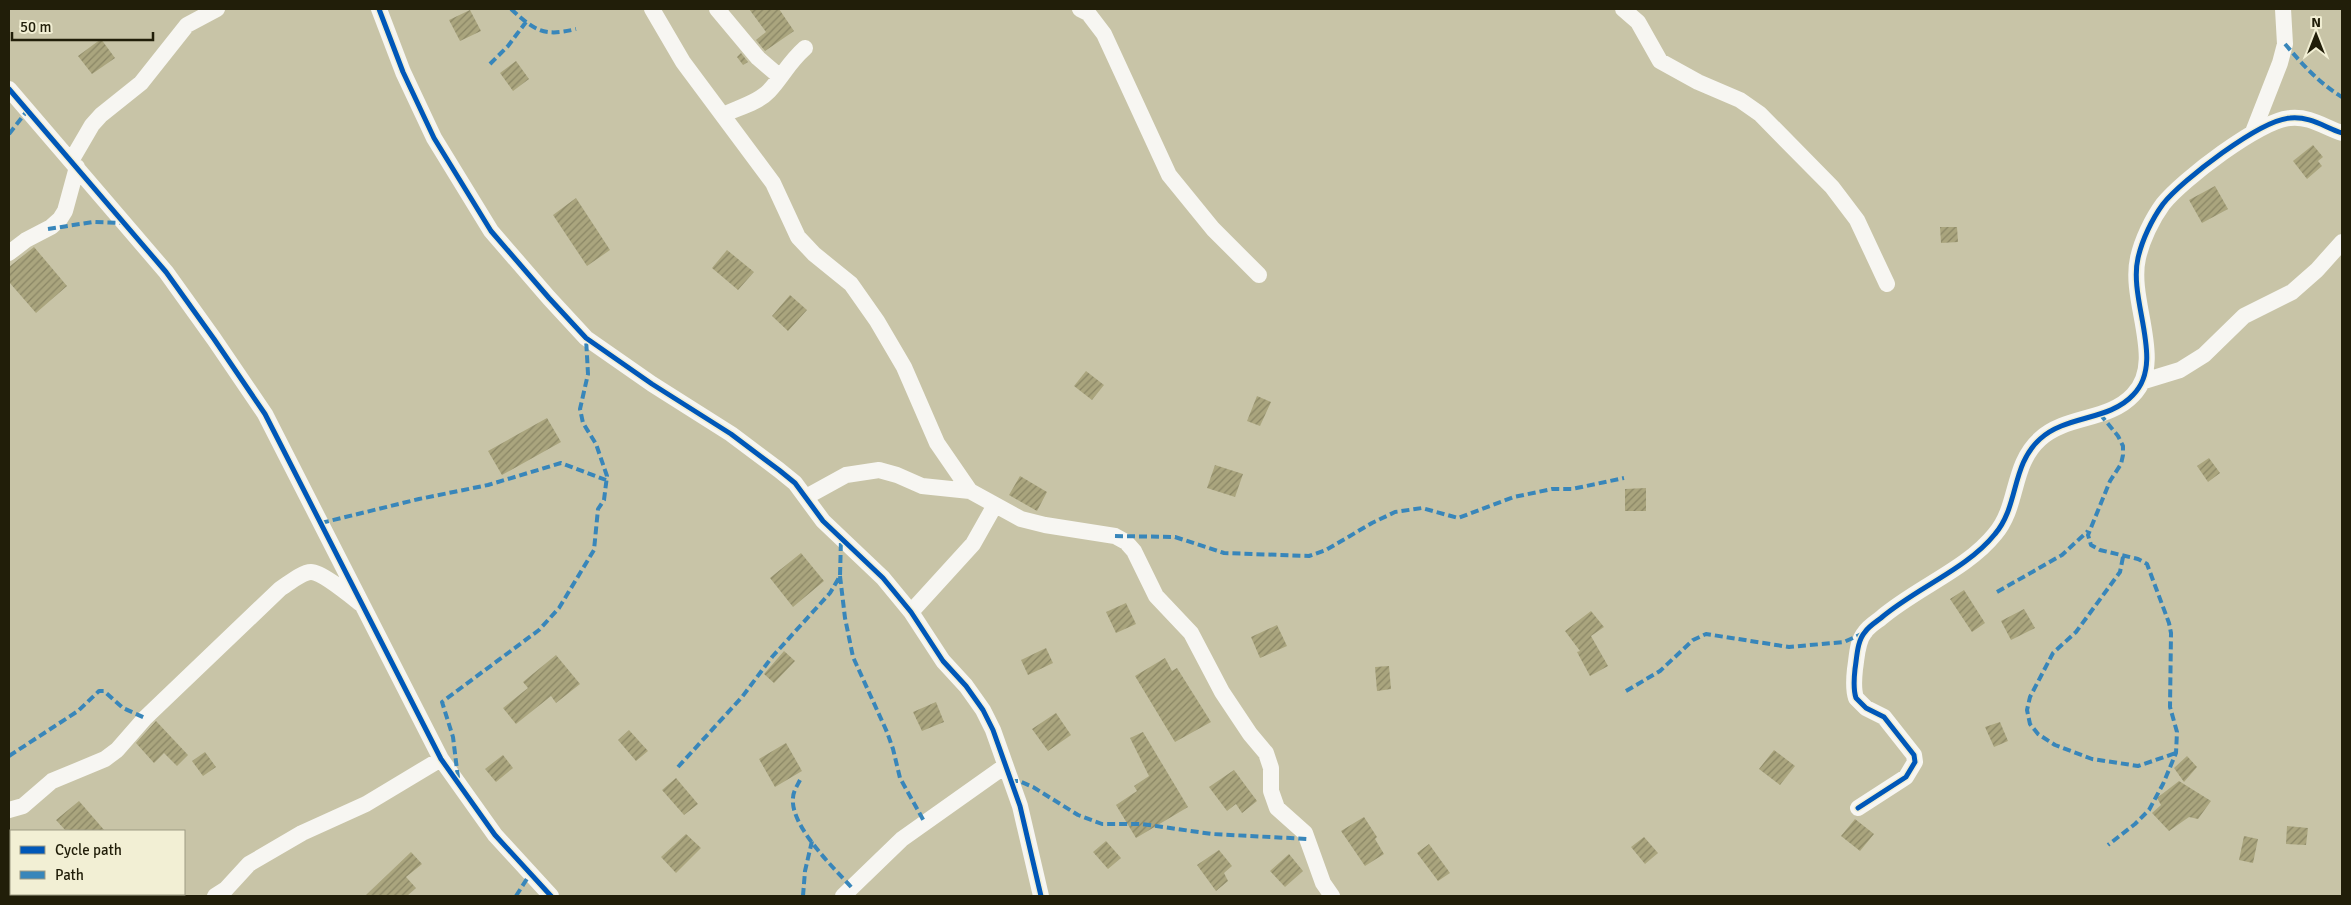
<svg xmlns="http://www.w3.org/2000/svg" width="2351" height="905" font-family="Signika,sans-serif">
	<defs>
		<pattern id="building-hatch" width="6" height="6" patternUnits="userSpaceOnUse" patternTransform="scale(1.25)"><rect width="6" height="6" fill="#aaa57e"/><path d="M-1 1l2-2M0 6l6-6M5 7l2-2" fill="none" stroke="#8a8665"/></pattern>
	</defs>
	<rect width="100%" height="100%" fill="#c8c4a7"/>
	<!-- building -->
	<path fill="url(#building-hatch)" d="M 749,9 L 779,9 L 794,31 L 765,51 L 756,40 L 766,32 Z
		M 470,10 L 481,31 L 460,41 L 449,20 Z
		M 101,39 L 115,58 L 92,74 L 78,56 Z
		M 741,53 L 748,62 L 743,65 L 737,57 Z
		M 516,61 L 529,79 L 513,91 L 500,73 Z
		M 2313,145 L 2323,157 L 2318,161 L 2322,166 L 2307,179 L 2293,161 Z
		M 2215,186 L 2228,209 L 2202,223 L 2189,200 Z
		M 576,198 L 610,250 L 587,266 L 553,215 Z
		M 1940,227 L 1957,227 L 1958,242 L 1941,243 Z
		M 34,247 L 67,286 L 36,313 L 9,282 L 9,267 Z
		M 727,250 L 754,272 L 738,290 L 712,268 Z
		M 790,295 L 807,310 L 788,331 L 772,316 Z
		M 1086,371 L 1104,385 L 1092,400 L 1074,386 Z
		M 1257,396 L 1271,402 L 1260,426 L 1247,421 Z
		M 547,418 L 561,442 L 502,475 L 488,451 Z
		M 2209,458 L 2220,473 L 2208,482 L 2197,466 Z
		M 1215,465 L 1243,474 L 1235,497 L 1207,488 Z
		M 1020,476 L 1047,492 L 1037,511 L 1009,495 Z
		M 1646,488 L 1646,511 L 1625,511 L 1625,489 Z
		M 801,553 L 824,581 L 793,607 L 770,578 Z
		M 1964,590 L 1985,623 L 1972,632 L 1950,599 Z
		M 1126,603 L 1136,624 L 1116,633 L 1106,612 Z
		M 2024,609 L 2035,628 L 2011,640 L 2001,621 Z
		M 1591,611 L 1604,627 L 1591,636 L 1608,666 L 1590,676 L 1577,652 L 1580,651 L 1565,631 Z
		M 1277,625 L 1287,646 L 1260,658 L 1251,637 Z
		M 1046,648 L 1053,663 L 1028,675 L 1021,660 Z
		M 784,651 L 795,661 L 774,683 L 764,674 Z
		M 556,655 L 580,684 L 556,703 L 551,696 L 516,724 L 503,708 L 528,688 L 523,682 Z
		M 1165,658 L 1172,671 L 1177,668 L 1211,722 L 1175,742 L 1135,676 Z
		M 1389,666 L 1391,689 L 1377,691 L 1375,667 Z
		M 936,702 L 944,722 L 922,731 L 913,712 Z
		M 1056,713 L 1071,735 L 1048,751 L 1032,729 Z
		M 156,721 L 188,755 L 177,766 L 164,753 L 154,763 L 136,743 Z
		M 2000,722 L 2008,741 L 1994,747 L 1985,727 Z
		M 629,730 L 648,751 L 636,761 L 618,740 Z
		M 1143,732 L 1188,807 L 1136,838 L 1116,805 L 1137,791 L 1134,786 L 1149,776 L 1130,738 Z
		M 786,743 L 802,771 L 775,787 L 759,759 Z
		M 1774,750 L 1795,766 L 1780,785 L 1759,769 Z
		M 205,752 L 216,767 L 203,776 L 192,761 Z
		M 503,755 L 513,768 L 496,782 L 485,769 Z
		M 2187,756 L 2197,767 L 2184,782 L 2174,768 Z
		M 1234,770 L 1257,801 L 1242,813 L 1236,804 L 1227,811 L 1209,787 Z
		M 676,778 L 698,804 L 684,815 L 662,790 Z
		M 2179,781 L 2211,801 L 2198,819 L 2189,817 L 2169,831 L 2152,813 L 2161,805 L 2157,798 Z
		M 79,801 L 105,831 L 66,831 L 56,820 Z
		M 1364,817 L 1377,837 L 1375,839 L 1384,854 L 1365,866 L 1341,831 Z
		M 1855,819 L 1874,834 L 1860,851 L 1841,836 Z
		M 2287,826 L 2308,828 L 2306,845 L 2286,844 Z
		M 686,834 L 701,848 L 676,873 L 661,857 Z
		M 2244,836 L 2258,839 L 2253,863 L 2239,860 Z
		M 1644,837 L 1658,853 L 1645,864 L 1631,847 Z
		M 1106,841 L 1121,858 L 1108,869 L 1093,852 Z
		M 1429,844 L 1450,873 L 1438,881 L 1417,853 Z
		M 1219,850 L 1232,866 L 1224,873 L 1228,881 L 1216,891 L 1197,865 Z
		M 411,852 L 422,864 L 406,877 L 416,888 L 407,896 L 365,896 Z
		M 1289,854 L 1303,871 L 1285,887 L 1270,871 Z"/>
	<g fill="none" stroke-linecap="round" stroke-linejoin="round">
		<!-- street -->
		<path stroke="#f7f6f2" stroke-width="16" d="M 379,9 L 403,72 L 434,138 L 491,231 L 549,298 L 586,338 L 652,384 L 731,434 L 779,470 L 795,483 L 823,521 L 883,578 L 911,612 L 943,661 L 966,686 L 983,710 L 993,730 L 1020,806 L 1041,896
			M 652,9 L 683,62 L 773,183 L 798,237 L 814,254 L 851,284 L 877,321 L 904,367 L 937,443 L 970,491
			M 717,9 L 758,58 L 779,76
			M 1080,9 L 1088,13 L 1104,34 L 1169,175 L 1213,229 L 1259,275
			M 1623,9 L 1638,22 L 1660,61 L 1698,82 L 1740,100 L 1760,114 L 1832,187 L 1857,220 L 1887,284
			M 9,89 L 166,272 L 214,339 L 265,414 L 441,759 L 495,835 L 551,896
			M 723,115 C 737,108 758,103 769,91 C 783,76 788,63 805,48
			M 2253,132 L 2280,63 L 2285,44 L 2283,9
			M 71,161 L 92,125 L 101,115 L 141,83 L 187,25 L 217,9
			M 9,253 L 26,240 L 51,227 L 60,219 L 65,211 L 77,167
			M 2144,381 L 2180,370 L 2204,355 L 2244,316 L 2292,292 L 2317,270 L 2342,242
			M 806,497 L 846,475 L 879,470 L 897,475 L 922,486 L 970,491 L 1021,519 L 1045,525 L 1115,536 L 1126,542 L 1134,551 L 1156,596 L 1191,633 L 1222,692 L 1250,734 L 1266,753 L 1271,768 L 1271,791 L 1277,808 L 1305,833 L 1323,883 L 1332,896
			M 911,612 L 973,544 L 995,505
			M 1858,808 L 1906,777 L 1915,762 L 1914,755 L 1884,717 L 1866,708 L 1856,698 C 1853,689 1854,678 1855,669 C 1857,657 1857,641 1865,632 C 1869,626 1876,622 1881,618 C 1916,588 1967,569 1995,534 C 2019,506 2011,465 2040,439 C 2066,415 2109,421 2133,395 C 2166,362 2128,301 2138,258 C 2142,240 2152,219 2163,204 C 2182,180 2260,120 2290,118 C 2310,116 2324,127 2342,133
			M 9,810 L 23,806 L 52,781 L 105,759 L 117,750 L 145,718 L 280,589 C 288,584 302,572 311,572 C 322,572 352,597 361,604
			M 215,896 L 226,889 L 249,864 L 302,833 L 366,804 L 441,759
			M 843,896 L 902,839 L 1005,766"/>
		<!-- quiet -->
		<path stroke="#3886ba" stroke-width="4" stroke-dasharray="8 4" stroke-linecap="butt" d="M 511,9 C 535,31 544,37 576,29
			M 2285,44 C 2303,65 2319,83 2342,97
			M 490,64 L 508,46 L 526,22
			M 9,134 L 27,111
			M 48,229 L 93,222 L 124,223
			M 2100,414 L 2118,436 L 2123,446 L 2123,455 L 2121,464 L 2110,481 L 2088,535 L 2091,545 L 2100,550 L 2138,559 L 2147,564 L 2169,623 L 2171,633 L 2170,707 L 2177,732 L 2176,753 L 2163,784 L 2149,810 L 2135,824 L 2108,845
			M 321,523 L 419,499 L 488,485 L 561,463 L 606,480
			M 1115,536 L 1175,537 L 1224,553 L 1309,556 L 1326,550 L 1372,523 L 1395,512 L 1422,508 L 1458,518 L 1514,497 L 1552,489 L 1572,489 L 1624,478
			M 2123,557 L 2120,572 L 2076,632 L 2053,653 L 2030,697 L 2027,710 L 2030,724 L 2038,734 L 2055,745 L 2092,759 L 2138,766 L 2176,753
			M 840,576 L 845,618 L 853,657 L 887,732 L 893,749 L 900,778 L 925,823
			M 1997,592 L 2062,555 L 2088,531
			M 1626,691 L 1660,671 L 1693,640 L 1706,634 L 1789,647 L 1844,642 L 1864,633
			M 9,756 L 78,711 L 99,691 L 104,691 L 123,708 L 145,718
			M 678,767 L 742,697 L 772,657 L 830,593 L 840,576 L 841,539
			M 458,778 L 453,737 L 442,702 L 539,630 L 559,608 L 594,550 L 598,509 L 604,500 L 607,476 L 596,444 L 583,423 L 580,409 L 588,374 L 586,338
			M 800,780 C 797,786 793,792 793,798 C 790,826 834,868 852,888
			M 1010,781 L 1019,781 L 1033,787 L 1078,815 L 1102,824 L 1142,824 L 1212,834 L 1308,839
			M 516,896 L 530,874
			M 803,896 L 805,871 L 812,841"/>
		<!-- cycleway casing -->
		<g stroke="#f2efd4" stroke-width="8">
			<path id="cycleway" d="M 379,9 L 403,72 L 434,138 L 491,231 L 549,298 L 586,338 L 652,384 L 731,434 L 779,470 L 795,483 L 823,521 L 883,578 L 911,612 L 943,661 L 966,686 L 983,710 L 993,730 L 1020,806 L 1041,896
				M 9,89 L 166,272 L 214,339 L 265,414 L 441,759 L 495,835 L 551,896
				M 1858,808 L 1906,777 L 1915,762 L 1914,755 L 1884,717 L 1866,708 L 1856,698 C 1853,689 1854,678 1855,669 C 1857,657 1857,641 1865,632 C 1869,626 1876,622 1881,618 C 1916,588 1967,569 1995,534 C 2019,506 2011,465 2040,439 C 2066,415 2109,421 2133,395 C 2166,362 2128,301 2138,258 C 2142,240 2152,219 2163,204 C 2182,180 2260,120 2290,118 C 2310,116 2324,127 2342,133"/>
		</g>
		<!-- cycleway -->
		<use href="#cycleway" stroke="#0057b8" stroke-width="5"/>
	</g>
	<!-- border -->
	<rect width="2351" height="905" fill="none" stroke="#211e09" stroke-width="20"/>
	<!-- legend -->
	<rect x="10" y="830" width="175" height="65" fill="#f2efd4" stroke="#9e9b83"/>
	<rect x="20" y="846" width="25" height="8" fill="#0057b8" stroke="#9e9b83"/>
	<text x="55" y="855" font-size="15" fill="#211e09">Cycle path</text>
	<rect x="20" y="871" width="25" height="8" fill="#3886ba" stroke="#9e9b83"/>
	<text x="55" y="880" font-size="15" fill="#211e09">Path</text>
	<!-- north arrow -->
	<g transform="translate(2316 35)" stroke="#f2efd4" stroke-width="4" paint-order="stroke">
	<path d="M0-4L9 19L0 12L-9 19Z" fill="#211e09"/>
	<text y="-8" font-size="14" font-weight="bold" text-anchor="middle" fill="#211e09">N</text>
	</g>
	<!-- scale -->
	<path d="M12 32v8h141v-8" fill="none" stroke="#211e09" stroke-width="2.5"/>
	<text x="20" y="32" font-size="15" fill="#211e09" stroke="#f2efd4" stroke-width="4" paint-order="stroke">50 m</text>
</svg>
